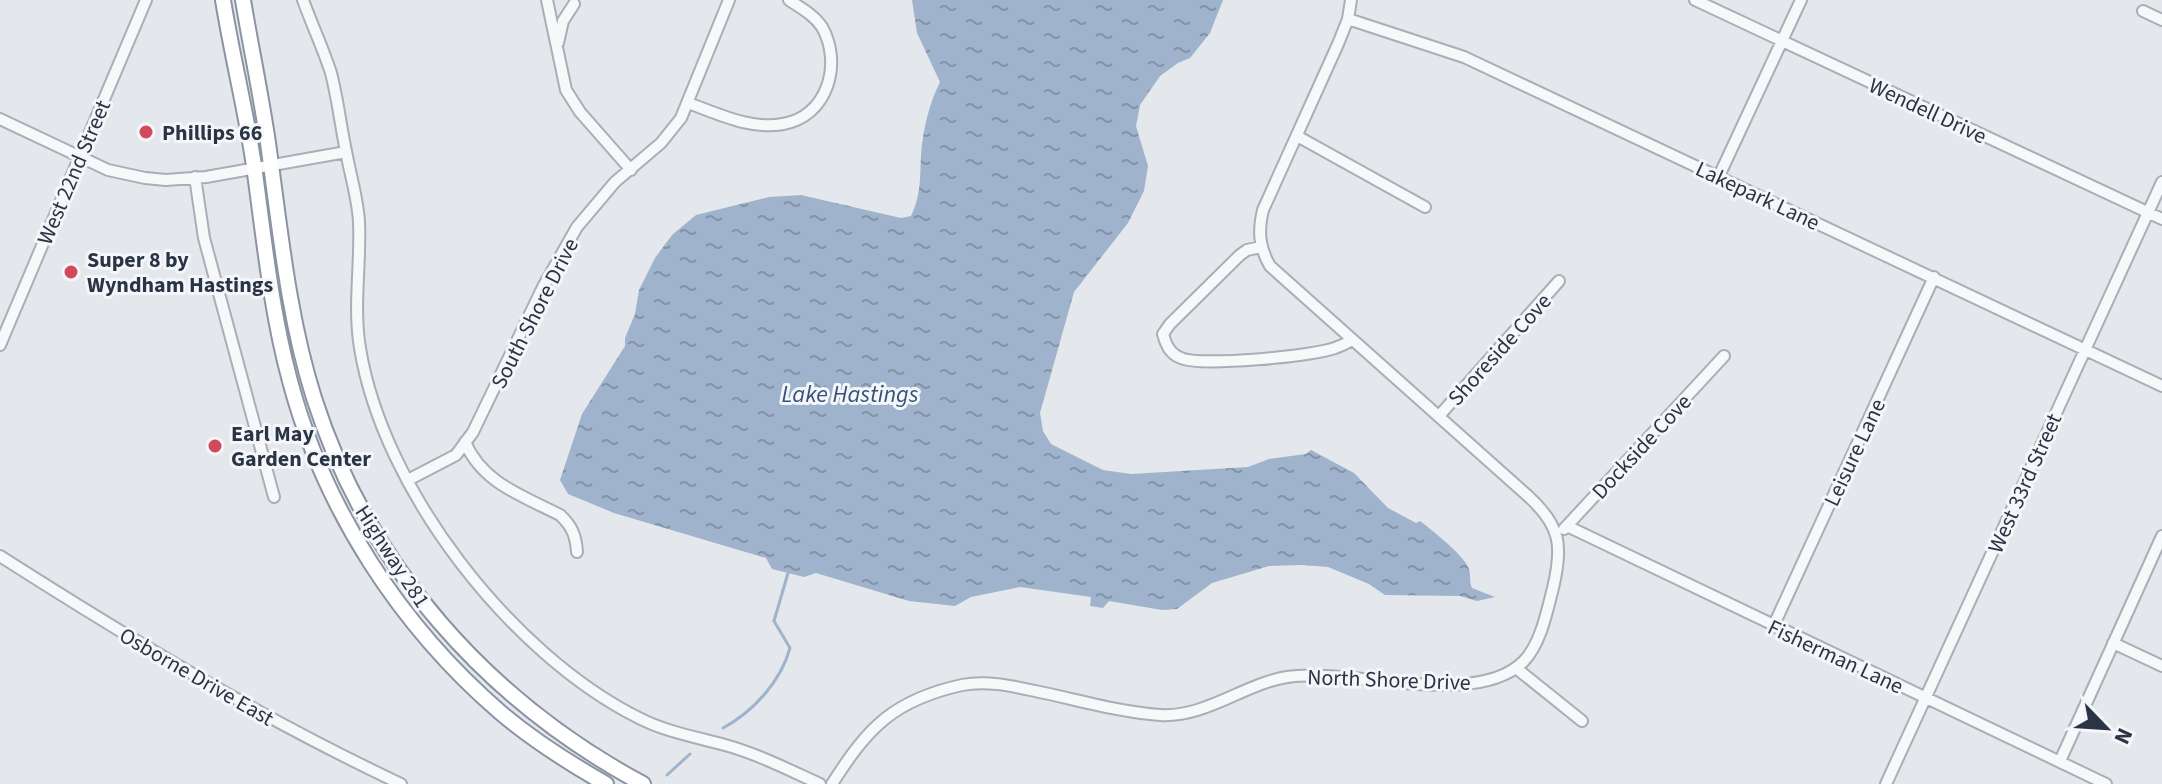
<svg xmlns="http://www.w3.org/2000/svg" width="2162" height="784" font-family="'Source Sans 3',sans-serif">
	<defs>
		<pattern id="water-ripples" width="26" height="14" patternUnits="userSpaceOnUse" patternTransform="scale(2)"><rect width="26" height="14" fill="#9fb4cc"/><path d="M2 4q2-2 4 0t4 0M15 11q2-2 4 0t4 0" fill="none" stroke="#8293a7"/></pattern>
	</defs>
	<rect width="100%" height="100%" fill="#e4e7ec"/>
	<!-- water -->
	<path fill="url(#water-ripples)" d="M 912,0 L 1223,0 L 1210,33 L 1190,58 L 1178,63 L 1160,76 L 1140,105 L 1136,126 L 1148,166 L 1144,191 L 1128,223 L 1074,292 L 1040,413 L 1043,431 L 1051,444 L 1103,470 L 1131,474 L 1248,467 L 1269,459 L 1306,454 L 1311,450 L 1354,473 L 1388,508 L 1416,523 L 1420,521 C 1433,531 1464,555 1469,569 C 1471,575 1469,581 1472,588 L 1495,597 L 1477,601 L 1460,596 L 1385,595 L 1369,584 L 1328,567 L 1302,565 L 1269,566 L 1212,583 L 1177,609 L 1162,610 L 1109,601 L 1103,608 L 1090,606 L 1091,597 L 1020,587 L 971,597 L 955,606 L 909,601 L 816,573 L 804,577 L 772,569 L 766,558 L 614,513 L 568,494 L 560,480 L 582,414 L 625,346 L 625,338 L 635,314 L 639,290 L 655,258 L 672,235 L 696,215 L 769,197 L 801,195 L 901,218 L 911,216 C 921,196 920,177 921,155 C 923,129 929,104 940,82 L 917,33 Z"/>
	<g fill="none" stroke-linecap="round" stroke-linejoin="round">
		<!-- stream -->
		<path stroke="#9fb4cc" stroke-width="3" d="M 723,728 C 754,711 781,681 790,648 L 774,621 L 788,573
			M 667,775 L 690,754"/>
		<!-- minor casing -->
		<g stroke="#a9aeb7" stroke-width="14">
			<path id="minor" d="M 303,0 C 312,25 323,48 331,73 C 338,100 341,129 347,156 C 351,178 358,200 359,222 C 361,264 353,306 360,348 C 383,490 511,654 639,718 C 666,732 696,737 725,745 C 758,754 789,770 820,784
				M 547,0 L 566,90 L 580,112 L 631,170
				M 1695,0 L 2162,219
				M 2143,11 L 2162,20
				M 1348,19 L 1464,57 L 2162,386
				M 558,43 L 563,21 L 574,4
				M 688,103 C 719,114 750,130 783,124 C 827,117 843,64 822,27 C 814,15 801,8 789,0
				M 0,119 L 108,170 L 145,178 L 166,180 L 206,177 L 346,152
				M 1297,136 L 1425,207
				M 1719,176 L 1801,0
				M 195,177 L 204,238 L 274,497
				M 1261,247 L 1247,250 L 1240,255 L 1170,324 L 1163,334 C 1166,345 1170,354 1181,358 C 1200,367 1314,356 1335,348 C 1341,346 1347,343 1352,340
				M 0,345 L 146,0
				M 1439,416 L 1559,281
				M 465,442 C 482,483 523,496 560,515 C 572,526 576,536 577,552
				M 408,480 L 456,455 L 473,432 L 543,287 L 577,227 L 615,182 L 661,143 L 681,118 L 729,0
				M 1567,526 L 2106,784
				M 1564,529 L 1724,356
				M 0,556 C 130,639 261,718 401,784
				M 1773,627 L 1934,277
				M 2113,643 L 2162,666
				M 1516,668 L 1582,721
				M 2060,761 L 2162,536
				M 832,784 C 868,727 894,700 962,685 C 986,680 1012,686 1035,691 C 1075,699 1118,712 1160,715 C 1205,718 1244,684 1287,677 C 1351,667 1476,710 1524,661 C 1541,643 1547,611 1553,588 C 1563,546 1561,526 1528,496 L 1270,266 C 1259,247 1258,231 1263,210 L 1338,44 L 1348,19 L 1351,0
				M 1886,784 L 2162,182"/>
		</g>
		<!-- highway casing -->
		<g stroke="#8b94a3" stroke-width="18">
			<path id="highway" d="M 223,0 C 232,56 246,111 254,166 C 264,238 271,311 290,381 C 324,509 400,626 501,713 C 533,740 569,763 606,784
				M 243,0 C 251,48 261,95 268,143 C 280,228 288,316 314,398 C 368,567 488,701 643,784"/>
		</g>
		<!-- minor -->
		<use href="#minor" stroke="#f7f8fa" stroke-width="10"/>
		<!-- highway -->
		<use href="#highway" stroke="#fff" stroke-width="14"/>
	</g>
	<!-- markers -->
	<g fill="#d1495b" stroke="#f4f6f9" stroke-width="3">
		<circle cx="146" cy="132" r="8"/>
		<circle cx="71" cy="272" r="8"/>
		<circle cx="215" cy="446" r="8"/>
	</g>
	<g text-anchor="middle" stroke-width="6" stroke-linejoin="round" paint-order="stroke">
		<!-- street labels -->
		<g font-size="22" fill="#2b3445" stroke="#f4f6f9">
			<text transform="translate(1928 110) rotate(25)" y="8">Wendell Drive</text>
			<text transform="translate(73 172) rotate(-67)" y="8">West 22nd Street</text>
			<text transform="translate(1758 195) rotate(25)" y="8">Lakepark Lane</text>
			<text transform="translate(534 313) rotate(-63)" y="8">South Shore Drive</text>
			<text transform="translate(1499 349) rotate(-48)" y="8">Shoreside Cove</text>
			<text transform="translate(1641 446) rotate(-47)" y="8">Dockside Cove</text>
			<text transform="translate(1854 452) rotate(-65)" y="8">Leisure Lane</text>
			<text transform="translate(2024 483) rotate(-66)" y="8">West 33rd Street</text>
			<text transform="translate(393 556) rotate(57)" y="8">Highway 281</text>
			<text transform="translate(1836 656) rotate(25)" y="8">Fisherman Lane</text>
			<text transform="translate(197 676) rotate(30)" y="8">Osborne Drive East</text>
			<text transform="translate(1389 679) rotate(2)" y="8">North Shore Drive</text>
		</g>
		<!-- poi labels -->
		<g font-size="22" font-weight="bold" fill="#2b3445" stroke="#f4f6f9" text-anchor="start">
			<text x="162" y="140">Phillips 66</text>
			<text x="87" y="267">Super 8 by<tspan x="87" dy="25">Wyndham Hastings</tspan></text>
			<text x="231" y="441">Earl May<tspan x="231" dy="25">Garden Center</tspan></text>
		</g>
		<!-- water labels -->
		<g font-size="24" font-style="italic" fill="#34527a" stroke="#f4f6f9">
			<text x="850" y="402">Lake Hastings</text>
		</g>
	</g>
	<!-- north arrow -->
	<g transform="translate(2106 728) rotate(115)" stroke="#f4f6f9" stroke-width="6" paint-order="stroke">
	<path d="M0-6L14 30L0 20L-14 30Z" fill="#2b3445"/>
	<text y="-12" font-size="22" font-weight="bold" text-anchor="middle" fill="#2b3445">N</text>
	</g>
</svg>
